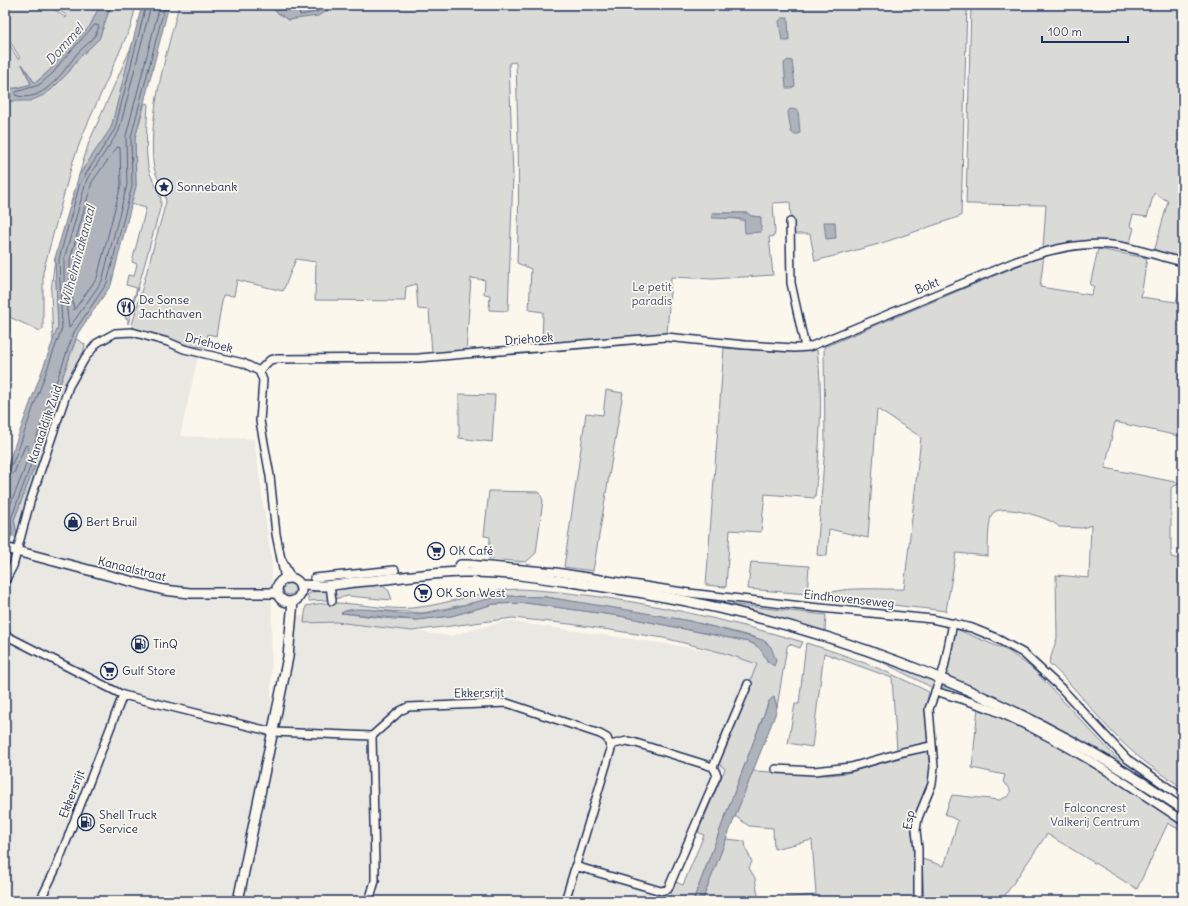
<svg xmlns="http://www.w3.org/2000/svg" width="1188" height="906" font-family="Delius,sans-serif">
	<rect width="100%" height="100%" fill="#fbf7ec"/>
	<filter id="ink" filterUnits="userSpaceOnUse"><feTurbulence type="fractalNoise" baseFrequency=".025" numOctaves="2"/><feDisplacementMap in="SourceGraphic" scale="8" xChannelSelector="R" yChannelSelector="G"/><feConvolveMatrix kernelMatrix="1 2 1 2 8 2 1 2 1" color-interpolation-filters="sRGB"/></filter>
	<g filter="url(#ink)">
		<!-- built -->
		<path fill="#eae8e2" d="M 119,335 L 132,335 L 198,356 L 180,436 L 254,439 L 272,564 L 271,733 L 295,615 L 449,636 L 507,621 L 761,658 L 707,810 L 665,901 L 5,901 L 5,593 L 66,402 L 75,378 L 98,345 Z"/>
		<!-- green -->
		<path fill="#dadad7" stroke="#7a849a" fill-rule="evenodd" d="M 5,5 L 49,5 L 66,18 L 67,16 L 53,5 L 100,5 L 90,26 L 58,59 L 50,70 L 35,83 L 22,64 L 31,84 L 17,88 L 5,89 L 5,37 L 18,59 L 20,58 L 5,33 Z
			M 111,5 L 136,5 L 131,26 L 83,134 L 72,164 L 43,272 L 43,329 L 40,331 L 5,315 L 5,101 L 20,101 L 41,96 L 52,89 L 68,73 L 79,58 L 99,39 Z
			M 179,5 L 270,5 L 275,11 L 288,20 L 324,13 L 335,5 L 967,5 L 961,216 L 879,244 L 815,261 L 810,234 L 792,234 L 790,202 L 773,203 L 775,232 L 774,236 L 769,237 L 773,275 L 713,279 L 671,277 L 667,334 L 542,346 L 543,312 L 529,310 L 531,269 L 517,263 C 520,196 518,130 516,62 L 509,63 L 513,175 L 508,311 L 489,310 L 490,295 L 484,294 L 485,280 L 471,278 L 466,352 L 432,354 L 429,310 L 418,309 L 416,284 L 406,287 L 405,301 L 315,300 L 316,262 L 296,259 L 283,291 L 237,280 L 234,296 L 223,295 L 216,336 L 208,334 L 205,347 L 191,346 L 135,330 L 132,325 L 166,202 C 165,188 154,176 153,162 C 149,109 166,56 179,5 ZM 712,213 L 747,213 L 751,216 L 760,217 L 745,221 Z
			M 971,5 L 1183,5 L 1183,259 L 1154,252 L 1168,201 L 1154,193 L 1147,217 L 1133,215 L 1130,226 L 1134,228 L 1129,246 L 1084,241 L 1043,248 L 1046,205 L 966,204 Z
			M 133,43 L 111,128 L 79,175 L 89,142 Z
			M 145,103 L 148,104 C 147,125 145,146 148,167 C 151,181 162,190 161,205 L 128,324 L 128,319 L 125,318 L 126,313 L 129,314 L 137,288 L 126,285 L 128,275 L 134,276 L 137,264 L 132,262 L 146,208 L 131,204 L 136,186 L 135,138 Z
			M 1098,249 L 1147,258 L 1141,297 L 1176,302 L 1183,278 L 1183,437 L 1115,422 L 1105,468 L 1180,483 L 1171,488 L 1171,557 L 1183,560 L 1183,788 C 1162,774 1140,760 1122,742 C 1096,717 1076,687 1049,663 L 1057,638 L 1056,575 L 1089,578 L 1091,525 L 1083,528 L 1059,527 C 1052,518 1002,503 993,513 C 988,518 988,547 988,556 L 956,553 L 946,611 L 822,597 C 834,585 886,590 904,589 L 921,437 L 877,409 L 868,538 L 829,529 L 827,556 L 817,555 L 825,446 L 824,347 L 1044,255 L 1040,287 L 1091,295 L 1094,286 L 1090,285 Z
			M 55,258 L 58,327 L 53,343 L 51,291 Z
			M 76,339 L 85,344 L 83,356 L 69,379 L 20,535 L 17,534 L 14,520 L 34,468 L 39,444 Z
			M 724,348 L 771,351 L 817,350 C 824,394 819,453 815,498 L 765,494 L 761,532 L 730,530 L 726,587 L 706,585 Z
			M 606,390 L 623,393 L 593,571 L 564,567 L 586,413 L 603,415 Z
			M 459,394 L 495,395 L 492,442 L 459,438 Z
			M 489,491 L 539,492 L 543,500 L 536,553 L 526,562 L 489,559 L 490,537 L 484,536 Z
			M 751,562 L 809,566 L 807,594 L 748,589 Z
			M 379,583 L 389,591 L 392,600 L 348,596 L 329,600 L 308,601 L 308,596 L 306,595 L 316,591 Z
			M283 589a6 6 0 1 1 12 0a6 6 0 1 1-12 0Z
			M 520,589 C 614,594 713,616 803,642 L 800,648 L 789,644 L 787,647 L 777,707 L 774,697 L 769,701 L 693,901 L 657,901 L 660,895 L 669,898 L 676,882 L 683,885 L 704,835 L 698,832 L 725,769 L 718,763 L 757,664 L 724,653 L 664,638 L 570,624 L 513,618 L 412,631 L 336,622 L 304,623 L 306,606 C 342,597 377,611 412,608 C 449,605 483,589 520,589 ZM 506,596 L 546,597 L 690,621 L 754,637 L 768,643 L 768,663 L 761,648 L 749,642 L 620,616 L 526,603 L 494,604 L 451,616 L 417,620 L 392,619 L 341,613 L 372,610 L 423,613 Z
			M 711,602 L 826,615 L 825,631 Z
			M 954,628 L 1008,651 L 1032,668 L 1124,766 L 1049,723 L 944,674 Z
			M 806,643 C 851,656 887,671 929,692 C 923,711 932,727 927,742 L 897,751 L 892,678 L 824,653 L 812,747 L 788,743 L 795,704 L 799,704 Z
			M 872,657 L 937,679 L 934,686 L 931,687 Z
			M 941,681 L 1012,713 L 940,690 L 939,687 Z
			M 978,707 L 1079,756 L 1183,823 L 1183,832 L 1168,823 L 1137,889 L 1047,834 L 1001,901 L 924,901 L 922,859 L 944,866 L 958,821 L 945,814 L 952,795 L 999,800 L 1009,796 C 1012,789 1009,787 1003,782 L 1005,775 L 972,768 Z
			M 928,750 L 931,779 L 915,817 L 916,853 L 915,901 L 781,901 L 781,898 L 816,895 L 812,840 L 774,849 L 773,828 L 749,826 L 735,816 L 753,771 L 829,775 L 847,773 Z
			M 726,839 L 745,841 L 746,849 L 752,862 L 749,868 L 755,878 L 759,901 L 702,901 Z"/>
		<!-- water -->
		<path fill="#afb3bb" stroke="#747e96" d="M 100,5 L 111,5 L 99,39 L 79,58 L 68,73 L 52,89 L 44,95 L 30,101 L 5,101 L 5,89 L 17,88 L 31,84 L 22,64 L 34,82 L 37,82 L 50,70 L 58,59 L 90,26 Z
			M 142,5 L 169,5 L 135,138 L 136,186 L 111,285 L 78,333 L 39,444 L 34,468 L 14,520 L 17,534 L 5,566 L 5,472 L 58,327 L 55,258 L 79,175 L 111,128 Z
			M 270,5 L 284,5 L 291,8 L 306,5 L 335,5 L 318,16 L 288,20 L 275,11 Z
			M 782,18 L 788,18 L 789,41 L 782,41 L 779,21 Z
			M 788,60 L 792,61 L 795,86 L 791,88 L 786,88 L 784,63 Z
			M 790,109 L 798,110 L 800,133 L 795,135 L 791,132 L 788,112 Z
			M 712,213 L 747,213 L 751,216 L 761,217 L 761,232 L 745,233 L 744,219 L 712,218 Z
			M 824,222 L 835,222 L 836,238 L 826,239 Z
			M 506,596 L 546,597 L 640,612 L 690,621 L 763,640 L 771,647 L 776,660 L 774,666 C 761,659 767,649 749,642 L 620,616 L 526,603 L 494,604 L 451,616 L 417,620 L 341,613 C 354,604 390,613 407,614 C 441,615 473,600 506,596 Z
			M 774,697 L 777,707 L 775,715 L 702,901 L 693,901 L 769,701 Z"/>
		<!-- pier -->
		<path fill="#fbf7ec" d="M 5,535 L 16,538 L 8,560 L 5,559 Z"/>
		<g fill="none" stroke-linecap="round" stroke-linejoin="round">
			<!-- shore -->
			<path stroke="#566483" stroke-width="1" d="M 151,5 L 119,131 L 87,179 L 64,259 L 64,283 L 69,328 L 102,281 L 127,185 L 126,136 L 160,5
				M 303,5 L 303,9 L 299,12 L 300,15 L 317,12 L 327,5
				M 95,25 L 99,26 C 95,41 85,44 76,55 C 63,72 42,105 15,95 L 16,92 L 39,85 L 53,73 L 61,62 Z
				M 118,147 L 120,148 L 121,185 L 97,278 L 74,310 L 70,283 L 70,260 L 92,182 Z
				M 5,472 L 10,469 L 18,450 L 62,328 L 59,259 L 80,183 L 115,129 L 146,5
				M 5,477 L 14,473 L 25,446 L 28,445 C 32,462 10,499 6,518 C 4,526 8,531 5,539
				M 9,543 L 12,533 L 11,519 L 30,467 L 35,442 L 74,332 L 107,283 L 132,186 L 131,137 L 165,5"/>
			<!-- street casing -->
			<g stroke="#1b2f5e" stroke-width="10">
				<path id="street" d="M 790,222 L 791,283 L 805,347
					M 5,322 L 5,330
					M 259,371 L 270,360 L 275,359 L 419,358 L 666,337 L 745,345 L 794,348 L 809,347 L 1014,262 C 1046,250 1085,240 1120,246 C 1141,250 1162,257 1183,262
					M 282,560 L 291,578
					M 455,573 L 460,564 L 468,564 L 556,572 L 689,593 L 810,607 L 932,619 L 972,628 L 994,637 L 1023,653 L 1062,689 L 1126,758 L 1183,798
					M 314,578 L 395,570
					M 5,581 L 13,566 L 30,502 L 69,386 L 85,358 L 97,343 L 115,333 L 132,332 L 168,342 L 184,349 L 243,363 L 259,371 L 263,380 L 260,421 L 270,476 L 276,534 L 285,579
					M 330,585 L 332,601
					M 5,635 L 123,695 L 273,732 L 372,736 L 400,711 L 408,707 L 507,703 L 600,734 L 607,738 L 611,749 L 565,901
					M 935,691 C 954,697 974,702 993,710 C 1061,739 1122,780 1183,821
					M 713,767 L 748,684
					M 776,769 L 814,771 L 851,767 L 903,752 L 931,746
					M 575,866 L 661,891 L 668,889 L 717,775 L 713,767 L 636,743 L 627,741 L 610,745
					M 40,901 L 56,868 L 123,695
					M 369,901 L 375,881 L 375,865 L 372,736
					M 918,901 L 918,849 L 916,830 L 918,818 L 932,784 L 934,767 L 929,709 L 944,668 L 953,623"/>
			</g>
			<!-- secondary casing -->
			<g stroke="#1b2f5e" stroke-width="12">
				<path id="secondary" d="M 5,548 L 164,590 L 190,593 L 278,593
					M277 590a12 12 0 1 1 24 0a12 12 0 1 1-24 0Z
					M 300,585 C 308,585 316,586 324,586 C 334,585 345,583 356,582 C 392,579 428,573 463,572 C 508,571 554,580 598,586 C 809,615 1007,690 1183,809
					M 238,901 L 288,657 L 293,601"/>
			</g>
			<!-- street -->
			<use href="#street" stroke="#fbf7ec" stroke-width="7"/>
			<!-- secondary -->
			<use href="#secondary" stroke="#fbf7ec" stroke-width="9"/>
		</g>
	</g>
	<!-- icons -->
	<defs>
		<g id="sight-ring" transform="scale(0.9)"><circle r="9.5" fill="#fbf7ec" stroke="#1b2f5e" stroke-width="1.5"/><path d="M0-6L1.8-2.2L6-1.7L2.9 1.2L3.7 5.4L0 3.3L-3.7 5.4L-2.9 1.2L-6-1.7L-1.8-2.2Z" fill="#1b2f5e"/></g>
		<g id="restaurant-ring" transform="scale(0.9)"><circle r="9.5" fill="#fbf7ec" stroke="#1b2f5e" stroke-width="1.5"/><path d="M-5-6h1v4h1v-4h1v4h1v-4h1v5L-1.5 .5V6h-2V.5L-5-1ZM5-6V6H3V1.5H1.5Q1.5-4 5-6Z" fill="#1b2f5e"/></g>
		<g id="shop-ring" transform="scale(0.9)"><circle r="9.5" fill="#fbf7ec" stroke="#1b2f5e" stroke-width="1.5"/><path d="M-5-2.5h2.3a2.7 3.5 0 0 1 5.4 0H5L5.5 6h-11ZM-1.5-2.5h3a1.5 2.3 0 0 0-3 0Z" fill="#1b2f5e"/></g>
		<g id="supermarket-ring" transform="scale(0.9)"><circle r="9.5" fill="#fbf7ec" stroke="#1b2f5e" stroke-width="1.5"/><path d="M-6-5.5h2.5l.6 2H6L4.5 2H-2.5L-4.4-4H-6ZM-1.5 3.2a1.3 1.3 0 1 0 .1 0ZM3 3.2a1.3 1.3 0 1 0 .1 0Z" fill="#1b2f5e"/></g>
		<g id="fuel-ring" transform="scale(0.9)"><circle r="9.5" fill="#fbf7ec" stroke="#1b2f5e" stroke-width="1.5"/><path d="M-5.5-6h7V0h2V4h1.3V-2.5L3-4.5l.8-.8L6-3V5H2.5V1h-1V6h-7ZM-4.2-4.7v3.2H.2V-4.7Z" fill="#1b2f5e"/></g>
	</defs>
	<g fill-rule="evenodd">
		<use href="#sight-ring" x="164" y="187"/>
		<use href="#restaurant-ring" x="126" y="307"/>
		<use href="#shop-ring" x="73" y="522"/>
		<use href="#supermarket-ring" x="436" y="551"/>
		<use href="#supermarket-ring" x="423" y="593"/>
		<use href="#fuel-ring" x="140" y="644"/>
		<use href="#supermarket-ring" x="109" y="671"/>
		<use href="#fuel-ring" x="86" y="822"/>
	</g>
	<g text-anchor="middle" stroke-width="3.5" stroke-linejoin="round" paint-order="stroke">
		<!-- poi labels -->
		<g font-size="12" fill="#1b2f5e" stroke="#fbf7ec" text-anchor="start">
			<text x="177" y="191">Sonnebank</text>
			<text x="139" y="304">De Sonse<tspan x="139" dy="14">Jachthaven</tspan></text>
			<text x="86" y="526">Bert Bruil</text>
			<text x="449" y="555">OK Café</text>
			<text x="436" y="597">OK Son West</text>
			<text x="153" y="648">TinQ</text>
			<text x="122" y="675">Gulf Store</text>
			<text x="99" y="819">Shell Truck<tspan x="99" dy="14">Service</tspan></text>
		</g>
		<!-- street labels -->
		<g font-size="12" fill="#1b2f5e" stroke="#fbf7ec">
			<text transform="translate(927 286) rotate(-22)" y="4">Bokt</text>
			<text transform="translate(529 339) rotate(-5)" y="4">Driehoek</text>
			<text transform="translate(209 343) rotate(14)" y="4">Driehoek</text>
			<text transform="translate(45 424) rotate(-71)" y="4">Kanaaldijk Zuid</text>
			<text transform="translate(132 569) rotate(14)" y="4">Kanaalstraat</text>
			<text transform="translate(849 599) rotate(6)" y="4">Eindhovenseweg</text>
			<text transform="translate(479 693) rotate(-1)" y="4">Ekkersrijt</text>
			<text transform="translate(72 794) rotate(-69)" y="4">Ekkersrijt</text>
			<text transform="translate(909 820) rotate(-80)" y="4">Esp</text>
		</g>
		<!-- park labels -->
		<g font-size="12" fill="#415176" stroke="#fbf7ec">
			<text x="652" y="291">Le petit<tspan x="652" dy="14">paradis</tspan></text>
			<text x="1095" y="812">Falconcrest<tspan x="1095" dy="14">Valkerij Centrum</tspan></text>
		</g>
		<!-- water labels -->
		<g font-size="13" font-style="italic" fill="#47577a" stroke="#fbf7ec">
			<text transform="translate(64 44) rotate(-48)" y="5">Dommel</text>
			<text transform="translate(77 256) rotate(-75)" y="5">Wilhelminakanaal</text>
		</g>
	</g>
	<!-- margin -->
	<rect width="1188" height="906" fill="none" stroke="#fbf7ec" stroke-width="20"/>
	<rect x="10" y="10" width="1168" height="886" fill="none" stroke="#1b2f5e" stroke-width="1.5" filter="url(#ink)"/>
	<!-- scale -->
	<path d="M1042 36v6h86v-6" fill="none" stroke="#1b2f5e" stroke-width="2"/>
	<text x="1048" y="36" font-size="12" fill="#1b2f5e" stroke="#fbf7ec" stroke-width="3" paint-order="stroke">100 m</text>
</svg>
